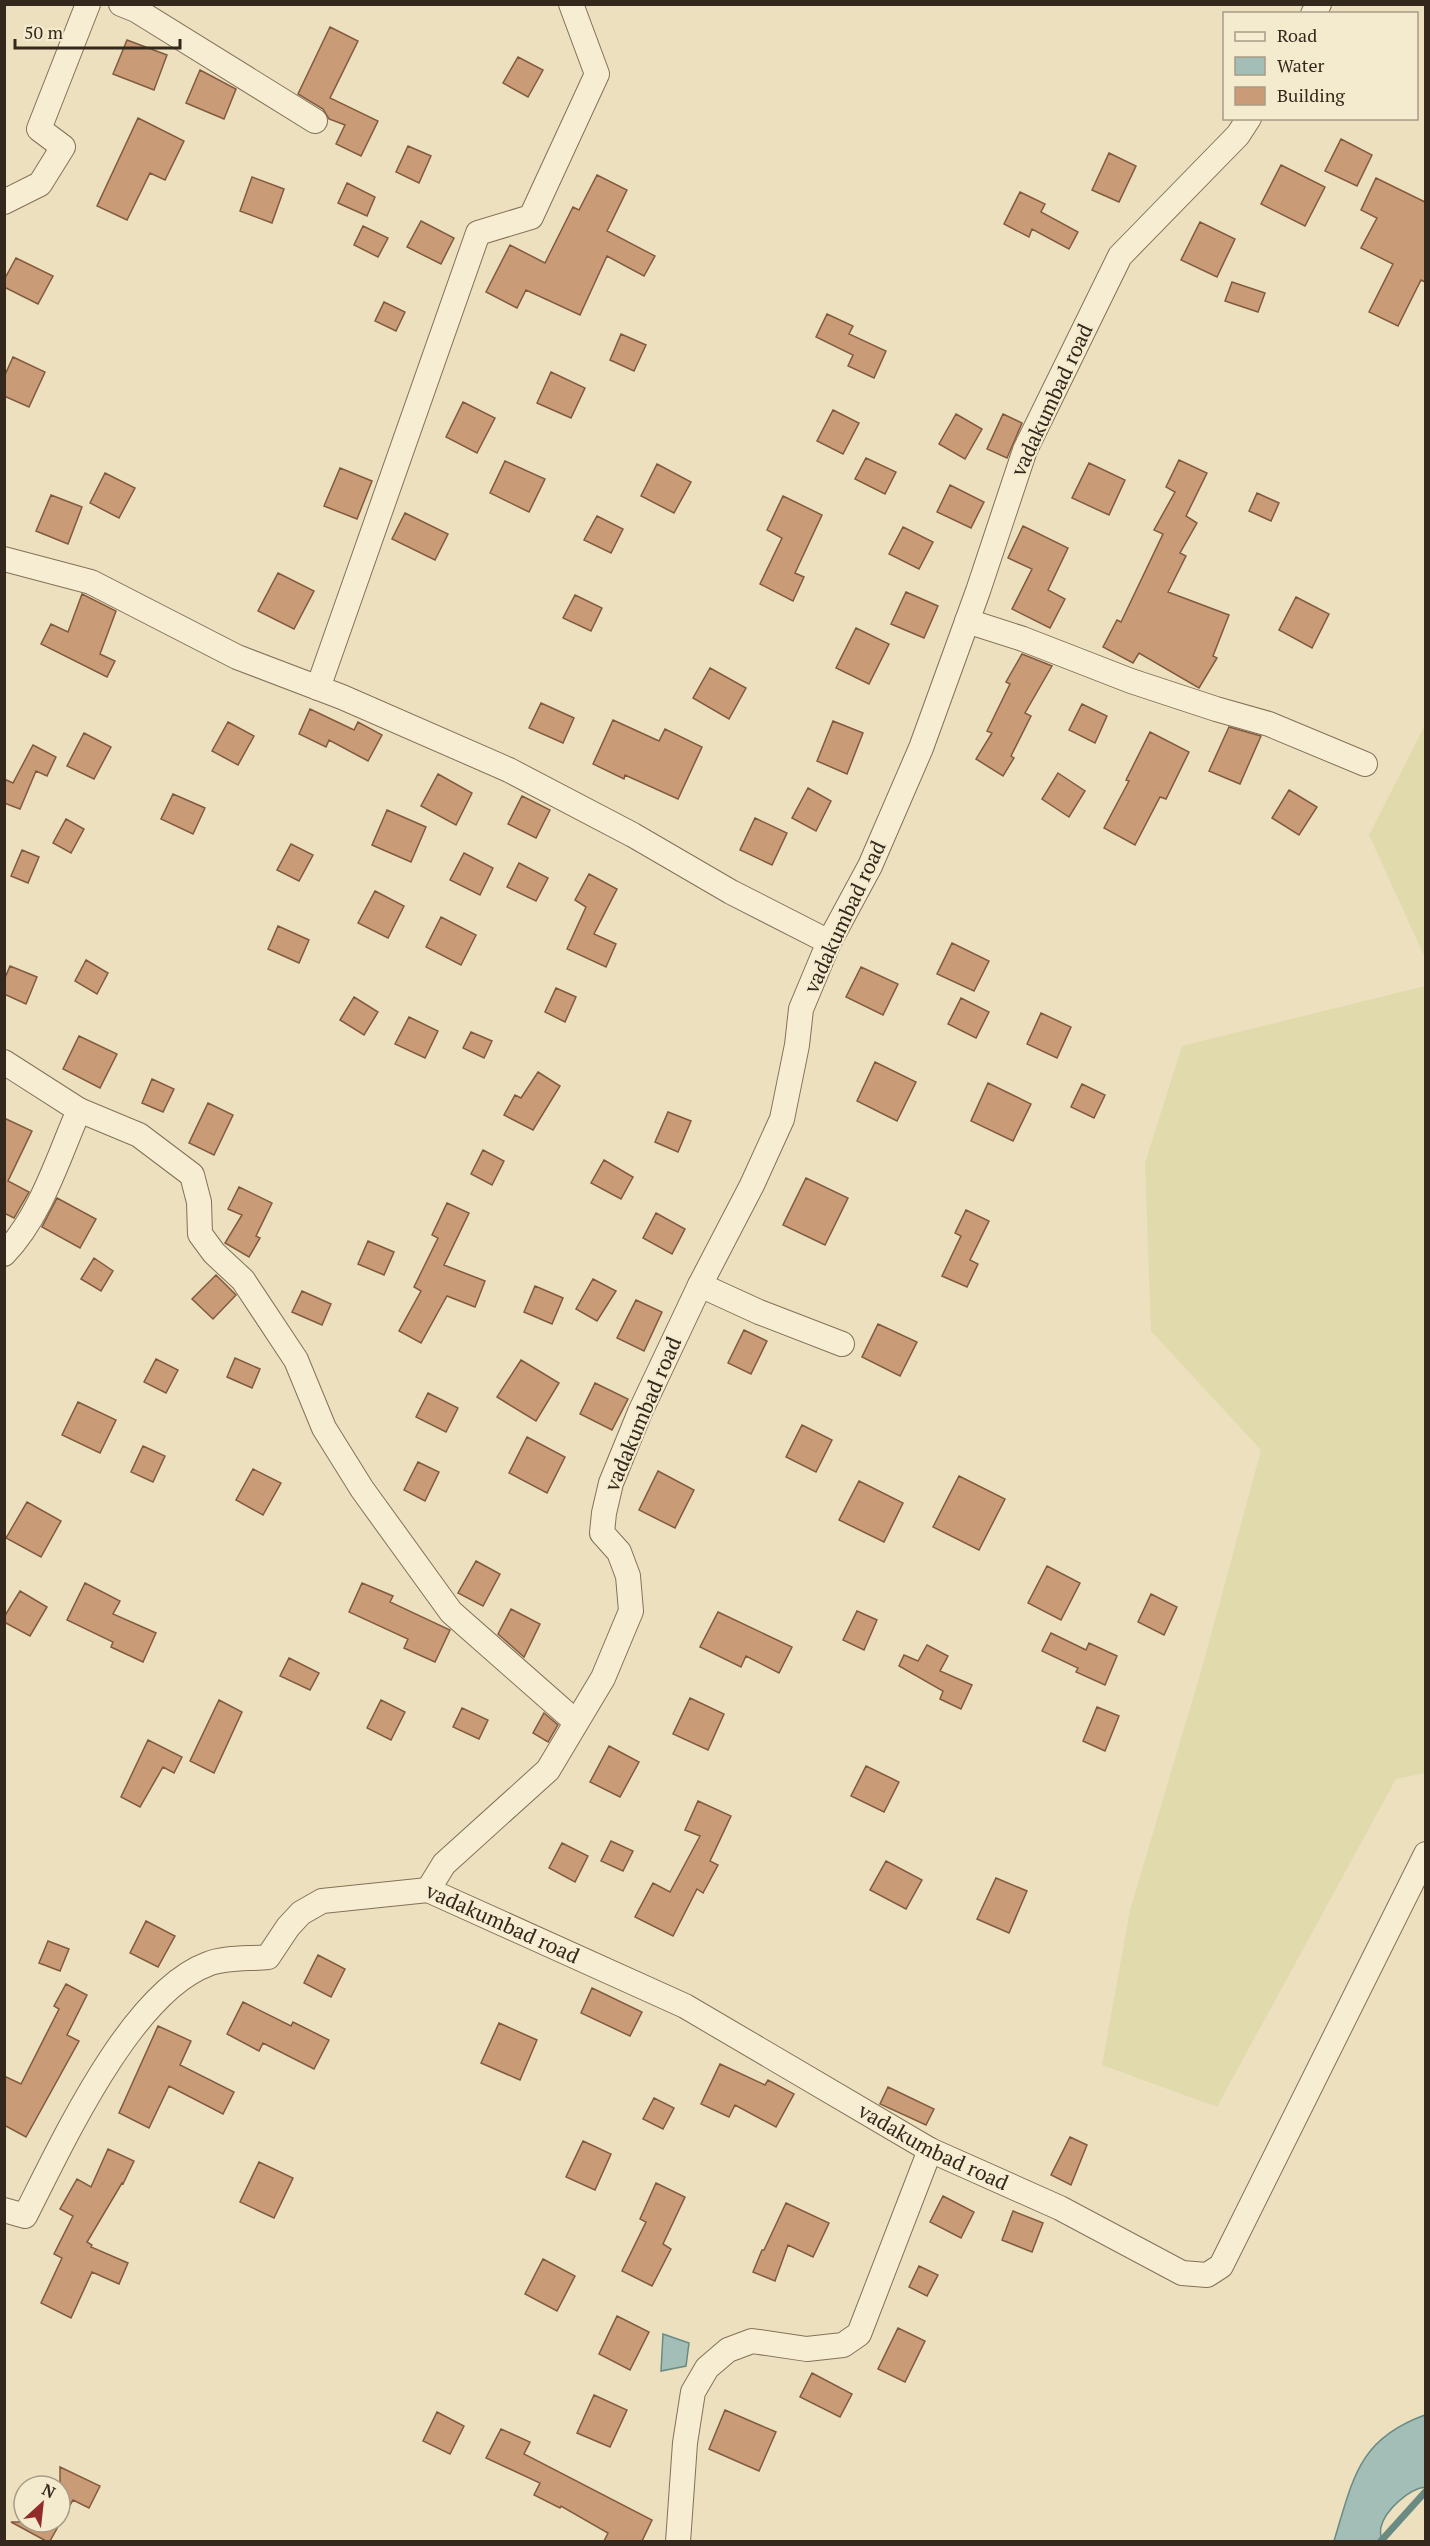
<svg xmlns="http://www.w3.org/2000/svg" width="1430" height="2546" font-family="'PT Serif',serif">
	<rect width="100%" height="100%" fill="#ece0bf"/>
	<!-- farmland -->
	<path fill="#e1daad" d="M 1425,725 L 1425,958 L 1369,835 Z
		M 1425,986 L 1425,1773 L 1396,1779 L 1217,2107 L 1102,2065 L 1130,1910 L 1202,1668 L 1261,1450 L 1151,1331 L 1145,1163 L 1182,1046 Z"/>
	<!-- water -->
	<path fill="#a2beb7" stroke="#6a8b84" stroke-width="1.5" d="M 663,2334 L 689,2343 L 686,2366 L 661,2371 Z
		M 1425,2415 L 1425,2487 C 1409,2489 1385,2510 1381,2527 C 1380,2531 1381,2537 1381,2541 L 1334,2541 C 1353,2479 1358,2439 1425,2415 Z"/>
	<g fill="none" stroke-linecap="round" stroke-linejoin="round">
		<!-- stream -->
		<path stroke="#6a8b84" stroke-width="7" d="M 1380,2542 L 1426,2491"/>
	</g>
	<!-- building -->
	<path fill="#c99b76" stroke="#825b3f" stroke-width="1.5" d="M 330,27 L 358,41 L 330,98 L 378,121 L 361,156 L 336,144 L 345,125 L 329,119 L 323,109 L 298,94 Z
		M 127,40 L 167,55 L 154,90 L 113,74 Z
		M 518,57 L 543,70 L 528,97 L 503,83 Z
		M 200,70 L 236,89 L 224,119 L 186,103 Z
		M 138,118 L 184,141 L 165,180 L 150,173 L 127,220 L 97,206 Z
		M 1341,139 L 1372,155 L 1357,186 L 1325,171 Z
		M 408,146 L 431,156 L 419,183 L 396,172 Z
		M 1109,153 L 1136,166 L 1119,202 L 1092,190 Z
		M 1281,165 L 1325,187 L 1305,226 L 1261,204 Z
		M 597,175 L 627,190 L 607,231 L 655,256 L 644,276 L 607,256 L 580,315 L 526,290 L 517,308 L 486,292 L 510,245 L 545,263 L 573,207 L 579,210 Z
		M 252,177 L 284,189 L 272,223 L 240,211 Z
		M 1376,178 L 1425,202 L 1425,282 L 1421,280 L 1398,326 L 1369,312 L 1393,264 L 1361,248 L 1377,218 L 1361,210 Z
		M 347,183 L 375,197 L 367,216 L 338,203 Z
		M 1020,192 L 1045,204 L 1041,212 L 1078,232 L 1069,249 L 1032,229 L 1029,237 L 1004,224 Z
		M 421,221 L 454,238 L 441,264 L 407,247 Z
		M 1200,222 L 1235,239 L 1217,277 L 1181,260 Z
		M 363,226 L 388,238 L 378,257 L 354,245 Z
		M 16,258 L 53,276 L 38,304 L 4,287 L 4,280 Z
		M 1232,282 L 1265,293 L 1258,312 L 1225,301 Z
		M 384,302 L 405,312 L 396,331 L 375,321 Z
		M 827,314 L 853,326 L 849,334 L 886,351 L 874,378 L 848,366 L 853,355 L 816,337 Z
		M 621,334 L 646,345 L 634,371 L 610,360 Z
		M 13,357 L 45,372 L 29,407 L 4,396 L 4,377 Z
		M 551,372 L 585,388 L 571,418 L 537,403 Z
		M 463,402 L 495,418 L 477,453 L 446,437 Z
		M 833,410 L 859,423 L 843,454 L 817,441 Z
		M 956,414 L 982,429 L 965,459 L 939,444 Z
		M 1003,414 L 1022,423 L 1007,458 L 987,449 Z
		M 866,458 L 896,472 L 885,494 L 855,479 Z
		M 1179,460 L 1207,473 L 1186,516 L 1197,523 L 1180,553 L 1186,556 L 1168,592 L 1229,615 L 1213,656 L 1217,658 L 1199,688 L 1139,653 L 1133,663 L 1103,647 L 1117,620 L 1121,622 L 1163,534 L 1154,530 L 1175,492 L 1166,487 Z
		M 505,461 L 545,479 L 529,512 L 490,493 Z
		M 1089,463 L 1125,480 L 1109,515 L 1072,498 Z
		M 657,464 L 691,482 L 674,513 L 641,496 Z
		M 340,468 L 372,481 L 357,519 L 324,506 Z
		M 105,473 L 135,488 L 119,518 L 90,503 Z
		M 950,485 L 984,502 L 971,528 L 937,512 Z
		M 1257,493 L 1279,503 L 1271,521 L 1249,511 Z
		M 51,495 L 82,507 L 68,544 L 36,531 Z
		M 783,496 L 822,515 L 795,573 L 804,577 L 793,601 L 760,584 L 782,538 L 767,530 Z
		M 405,513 L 448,534 L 435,560 L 392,539 Z
		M 597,516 L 623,529 L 611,553 L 584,540 Z
		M 1023,526 L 1068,548 L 1048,590 L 1065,599 L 1050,628 L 1012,609 L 1032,569 L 1008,558 Z
		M 903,527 L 933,542 L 919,569 L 889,554 Z
		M 278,573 L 314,591 L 294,629 L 258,611 Z
		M 906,592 L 938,606 L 924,638 L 891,624 Z
		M 82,594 L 116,611 L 100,654 L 115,661 L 107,677 L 41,644 L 51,624 L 68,632 Z
		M 575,595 L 602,608 L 591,631 L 563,618 Z
		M 1296,597 L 1329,614 L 1312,648 L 1279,630 Z
		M 856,628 L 889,644 L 869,684 L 836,668 Z
		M 1022,654 L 1052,666 L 1025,713 L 1031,716 L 1011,756 L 1014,758 L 1003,776 L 976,759 L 992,733 L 987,731 L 1010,684 L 1006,682 Z
		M 710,668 L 746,688 L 729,719 L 693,698 Z
		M 541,703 L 574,718 L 563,743 L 529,728 Z
		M 1082,704 L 1107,716 L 1095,743 L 1069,730 Z
		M 310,709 L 354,730 L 358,722 L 382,735 L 368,761 L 329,740 L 326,747 L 299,734 Z
		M 613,720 L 659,741 L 665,729 L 702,747 L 678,799 L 625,775 L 624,779 L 593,764 Z
		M 833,721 L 863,733 L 847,774 L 817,761 Z
		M 228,722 L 254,736 L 238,765 L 212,751 Z
		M 1229,727 L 1261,736 L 1240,784 L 1209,771 Z
		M 1150,732 L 1189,752 L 1166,799 L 1160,797 L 1135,845 L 1104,828 L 1129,781 L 1126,780 Z
		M 84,733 L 111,747 L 94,779 L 67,766 Z
		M 33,745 L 56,757 L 47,776 L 36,771 L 20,809 L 4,803 L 4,779 L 13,783 Z
		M 1058,773 L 1085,791 L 1069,817 L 1042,799 Z
		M 438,774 L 472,793 L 456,825 L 421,806 Z
		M 808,788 L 831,801 L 816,831 L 792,818 Z
		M 1289,790 L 1317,807 L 1299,835 L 1272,818 Z
		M 173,794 L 205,808 L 193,834 L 161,819 Z
		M 522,796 L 550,810 L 536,838 L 508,824 Z
		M 387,810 L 426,827 L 411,862 L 372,845 Z
		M 755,818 L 787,833 L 772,865 L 740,850 Z
		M 66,819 L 84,829 L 71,853 L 53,843 Z
		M 291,844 L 313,855 L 299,881 L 277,870 Z
		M 22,850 L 39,857 L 28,883 L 11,876 Z
		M 464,853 L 493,868 L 480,895 L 450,880 Z
		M 519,863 L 548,878 L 536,901 L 507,887 Z
		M 589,874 L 617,889 L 594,934 L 616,944 L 606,967 L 567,949 L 586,907 L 575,900 Z
		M 375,891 L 404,906 L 388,938 L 358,923 Z
		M 441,917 L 476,935 L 461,965 L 426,947 Z
		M 278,926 L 309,940 L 299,963 L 268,949 Z
		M 952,943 L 989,961 L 974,991 L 937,974 Z
		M 86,960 L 108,973 L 97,994 L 75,981 Z
		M 10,966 L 37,977 L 26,1004 L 4,994 L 4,980 Z
		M 861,967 L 898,984 L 883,1015 L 846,997 Z
		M 556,988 L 576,997 L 565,1022 L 545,1012 Z
		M 354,997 L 378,1012 L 364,1035 L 340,1020 Z
		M 961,998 L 989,1012 L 976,1038 L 948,1024 Z
		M 1041,1013 L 1071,1027 L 1057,1058 L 1027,1044 Z
		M 409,1017 L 438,1031 L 425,1058 L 395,1044 Z
		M 471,1032 L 492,1041 L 484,1058 L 463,1048 Z
		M 79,1036 L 117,1054 L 100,1088 L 63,1069 Z
		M 875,1062 L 916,1082 L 897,1121 L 857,1101 Z
		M 538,1072 L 560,1086 L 533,1130 L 504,1115 L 515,1095 L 521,1098 Z
		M 152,1079 L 174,1089 L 163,1112 L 142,1103 Z
		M 988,1083 L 1031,1104 L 1013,1141 L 971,1121 Z
		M 1082,1084 L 1105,1095 L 1094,1118 L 1071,1107 Z
		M 208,1103 L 233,1115 L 214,1155 L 189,1143 Z
		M 668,1112 L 691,1121 L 678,1152 L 655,1142 Z
		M 4,1118 L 32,1131 L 8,1181 L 29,1192 L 14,1218 L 4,1213 Z
		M 483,1150 L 504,1161 L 492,1185 L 471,1174 Z
		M 604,1160 L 633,1177 L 621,1199 L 591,1183 Z
		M 806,1178 L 848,1198 L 825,1245 L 783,1225 Z
		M 239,1187 L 272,1203 L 256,1236 L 260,1238 L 249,1257 L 225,1243 L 242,1215 L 228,1209 Z
		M 57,1198 L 96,1219 L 80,1248 L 42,1227 Z
		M 447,1203 L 469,1213 L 444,1265 L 485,1281 L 475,1307 L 447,1296 L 421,1343 L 399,1331 L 421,1291 L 414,1287 L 438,1238 L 432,1235 Z
		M 966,1210 L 989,1221 L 970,1260 L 978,1264 L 967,1287 L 942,1276 L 961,1236 L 955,1233 Z
		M 656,1213 L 685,1229 L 672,1254 L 643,1238 Z
		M 368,1241 L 394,1252 L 384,1275 L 358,1264 Z
		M 94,1258 L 113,1271 L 101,1291 L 81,1279 Z
		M 216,1275 L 236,1295 L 213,1319 L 192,1299 Z
		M 593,1279 L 616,1291 L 597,1321 L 576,1309 Z
		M 535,1286 L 563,1298 L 552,1324 L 524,1312 Z
		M 302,1291 L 331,1304 L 322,1325 L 292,1312 Z
		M 636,1300 L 662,1312 L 644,1351 L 617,1338 Z
		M 878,1324 L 917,1342 L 900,1376 L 862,1357 Z
		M 744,1330 L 767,1341 L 751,1374 L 728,1363 Z
		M 235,1358 L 260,1369 L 252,1388 L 227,1377 Z
		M 156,1359 L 178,1370 L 166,1393 L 144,1382 Z
		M 521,1360 L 559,1383 L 536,1421 L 497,1397 Z
		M 595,1383 L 628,1399 L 612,1430 L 580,1414 Z
		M 428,1393 L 458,1408 L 446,1432 L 416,1417 Z
		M 78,1402 L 116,1420 L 100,1453 L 62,1435 Z
		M 802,1425 L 832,1440 L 816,1472 L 786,1457 Z
		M 527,1437 L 565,1457 L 547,1493 L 509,1473 Z
		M 143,1446 L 165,1456 L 153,1482 L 131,1472 Z
		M 418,1462 L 439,1472 L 425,1501 L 404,1490 Z
		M 253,1469 L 281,1483 L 263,1515 L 236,1500 Z
		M 658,1471 L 694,1490 L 675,1528 L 639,1510 Z
		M 959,1476 L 1005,1499 L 979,1550 L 933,1527 Z
		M 859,1481 L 903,1503 L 884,1542 L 839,1520 Z
		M 27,1502 L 61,1521 L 41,1557 L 6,1538 Z
		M 476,1561 L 500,1574 L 483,1606 L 458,1593 Z
		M 1047,1566 L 1080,1583 L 1061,1620 L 1028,1603 Z
		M 85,1583 L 120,1601 L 113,1614 L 156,1633 L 143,1662 L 111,1647 L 113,1642 L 67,1620 Z
		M 362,1583 L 393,1596 L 390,1602 L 450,1630 L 435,1662 L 404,1648 L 408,1639 L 349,1612 Z
		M 20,1591 L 47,1607 L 30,1636 L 4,1622 L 4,1617 Z
		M 1151,1594 L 1177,1607 L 1164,1635 L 1138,1622 Z
		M 511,1609 L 540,1624 L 524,1657 L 498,1634 Z
		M 857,1611 L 877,1620 L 864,1650 L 843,1640 Z
		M 718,1612 L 792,1647 L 779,1673 L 746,1656 L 741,1667 L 700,1647 Z
		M 1051,1633 L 1086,1650 L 1089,1643 L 1117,1656 L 1105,1685 L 1076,1672 L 1078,1668 L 1042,1651 Z
		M 927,1645 L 948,1656 L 940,1671 L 972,1685 L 961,1709 L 940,1699 L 943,1691 L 899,1666 L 904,1655 L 918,1661 Z
		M 289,1658 L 319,1673 L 310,1690 L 280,1676 Z
		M 690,1698 L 724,1714 L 708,1750 L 673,1734 Z
		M 219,1700 L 242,1712 L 214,1773 L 190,1761 Z
		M 381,1700 L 405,1712 L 391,1740 L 367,1728 Z
		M 1097,1707 L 1119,1716 L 1105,1751 L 1083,1741 Z
		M 462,1708 L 488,1720 L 479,1739 L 453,1727 Z
		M 544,1713 L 558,1725 L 548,1742 L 533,1733 Z
		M 148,1740 L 182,1757 L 174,1773 L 163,1767 L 140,1807 L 121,1797 Z
		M 609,1746 L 639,1762 L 620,1797 L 590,1782 Z
		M 866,1766 L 899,1782 L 884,1812 L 851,1796 Z
		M 698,1801 L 731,1816 L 710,1861 L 718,1865 L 703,1893 L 697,1889 L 673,1936 L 635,1917 L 653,1883 L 670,1892 L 700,1836 L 685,1830 Z
		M 611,1841 L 633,1851 L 623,1871 L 601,1861 Z
		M 562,1843 L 588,1856 L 575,1882 L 549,1868 Z
		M 886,1861 L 922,1880 L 906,1909 L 870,1890 Z
		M 996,1878 L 1027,1891 L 1009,1933 L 977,1919 Z
		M 146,1921 L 175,1936 L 158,1967 L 130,1953 Z
		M 48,1941 L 69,1949 L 60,1971 L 39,1963 Z
		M 318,1955 L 345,1969 L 331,1997 L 304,1983 Z
		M 66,1984 L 87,1995 L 67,2035 L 79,2041 L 26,2137 L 4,2125 L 4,2076 L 21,2084 L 59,2009 L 54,2006 Z
		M 592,1988 L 642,2012 L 630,2036 L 581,2013 Z
		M 243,2002 L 291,2026 L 293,2022 L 329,2040 L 314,2069 L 263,2043 L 259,2051 L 227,2034 Z
		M 499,2023 L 537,2040 L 520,2080 L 481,2063 Z
		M 158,2026 L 191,2041 L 180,2065 L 234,2092 L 223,2114 L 169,2086 L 149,2128 L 119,2113 Z
		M 720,2064 L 765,2085 L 768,2080 L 794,2094 L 776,2127 L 735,2105 L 729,2117 L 701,2104 Z
		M 888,2087 L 934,2109 L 926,2125 L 880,2104 Z
		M 654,2098 L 674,2108 L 663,2129 L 643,2119 Z
		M 1070,2137 L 1087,2145 L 1071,2185 L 1051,2175 Z
		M 583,2141 L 611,2154 L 595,2190 L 566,2177 Z
		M 108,2149 L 134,2161 L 123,2184 L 122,2183 L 87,2242 L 92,2245 L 91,2247 L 128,2263 L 119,2284 L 92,2272 L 71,2318 L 41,2303 L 62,2258 L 54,2254 L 73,2216 L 60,2209 L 77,2179 L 91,2187 Z
		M 259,2162 L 293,2178 L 274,2218 L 240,2202 Z
		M 656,2183 L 685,2197 L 663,2244 L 671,2249 L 652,2286 L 622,2271 L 646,2222 L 640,2219 Z
		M 943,2196 L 974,2212 L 961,2238 L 930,2222 Z
		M 786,2203 L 829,2223 L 813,2257 L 788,2245 L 775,2281 L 753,2272 L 762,2250 L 764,2250 Z
		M 1013,2211 L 1043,2223 L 1032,2252 L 1002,2240 Z
		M 543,2259 L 575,2276 L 557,2311 L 525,2294 Z
		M 919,2266 L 938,2275 L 927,2296 L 909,2287 Z
		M 617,2316 L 649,2332 L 630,2370 L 599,2354 Z
		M 898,2328 L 925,2341 L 905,2382 L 878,2369 Z
		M 812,2373 L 852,2394 L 840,2417 L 800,2397 Z
		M 594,2395 L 627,2410 L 610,2447 L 577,2433 Z
		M 725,2410 L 776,2432 L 759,2471 L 709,2449 Z
		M 437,2412 L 464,2426 L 450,2454 L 423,2441 Z
		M 501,2429 L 530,2442 L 524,2454 L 652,2520 L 642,2541 L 604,2541 L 608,2533 L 561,2506 L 560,2508 L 534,2495 L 540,2483 L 486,2458 Z
		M 60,2467 L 100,2486 L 89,2508 L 73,2500 L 50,2541 L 46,2541 L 11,2522 L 60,2522 Z"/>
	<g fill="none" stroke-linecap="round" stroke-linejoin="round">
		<!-- minor casing -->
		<g stroke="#847158" stroke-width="26">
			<g id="minor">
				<path d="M 121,4 L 136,10 L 315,121"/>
				<path d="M 1313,14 L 1319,4"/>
				<path id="s1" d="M 1249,118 L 1238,135 L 1120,256 L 1025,450 L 978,591 L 921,748 L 870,866 L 829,942 L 801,1009 L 797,1045 L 782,1119 L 752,1185 L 700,1285 L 640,1412 L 611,1483 L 604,1513 L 602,1533 L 619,1552 L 628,1576 L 631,1611 L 603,1678 L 548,1770 L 444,1864 L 428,1890 L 685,2006 L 930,2150 L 1060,2208 L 1182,2273 L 1207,2275 L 1221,2266 L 1426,1854"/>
				<path d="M 4,202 L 40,184 L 63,147 L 39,129 L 88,4"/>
				<path d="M 4,559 L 91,582 L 237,657 L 342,697 L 509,770 L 633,835 L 731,892 L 829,942"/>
				<path d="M 967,621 L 1023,639 L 1131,681 L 1216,709 L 1269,724 L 1365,764"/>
				<path d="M 318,688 L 478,233 L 531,217 L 597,74 L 571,4"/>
				<path d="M 4,1062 L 79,1110 L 139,1135 L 192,1175 L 199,1202 L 200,1234 L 214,1253 L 243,1280 L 296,1360 L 324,1428 L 362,1489 L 451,1612 L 576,1722"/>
				<path d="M 4,1254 C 41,1216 58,1158 79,1110"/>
				<path d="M 700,1285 L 759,1312 L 842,1344"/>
				<path d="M 4,2210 L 25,2216 C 62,2144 130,1993 208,1964 C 225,1957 249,1959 268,1957 L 288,1927 L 301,1913 L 322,1901 L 428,1890"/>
				<path d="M 678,2542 L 685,2443 L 693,2392 L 707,2368 L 728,2350 L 752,2341 L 807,2349 L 843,2345 L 859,2334 L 930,2150"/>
			</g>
		</g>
		<!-- minor -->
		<use href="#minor" stroke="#f7edd2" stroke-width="24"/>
	</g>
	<g text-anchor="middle" stroke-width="4.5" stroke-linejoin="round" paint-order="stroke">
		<!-- street labels -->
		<g font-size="21" fill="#34281c" stroke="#f4eace">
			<text transform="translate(1052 400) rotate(-65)" y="7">vadakumbad road</text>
			<text transform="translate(845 917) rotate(-65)" y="7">vadakumbad road</text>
			<text transform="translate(643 1414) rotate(-67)" y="7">vadakumbad road</text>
			<text dy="7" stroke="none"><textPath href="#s1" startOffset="2092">vadakumbad road</textPath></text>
			<text dy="7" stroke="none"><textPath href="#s1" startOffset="2578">vadakumbad road</textPath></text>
		</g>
	</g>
	<!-- border -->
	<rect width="1430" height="2546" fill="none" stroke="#34281c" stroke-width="12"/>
	<!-- legend -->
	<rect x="1223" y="12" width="195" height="108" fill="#f4eace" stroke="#a79c87" stroke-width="1.5"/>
	<rect x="1235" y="32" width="30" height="9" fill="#f7edd2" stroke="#a79c87" stroke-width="1.5"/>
	<text x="1277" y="42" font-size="18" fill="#34281c">Road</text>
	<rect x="1235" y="57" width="30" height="18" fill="#a2beb7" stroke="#a79c87" stroke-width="1.5"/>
	<text x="1277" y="72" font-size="18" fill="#34281c">Water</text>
	<rect x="1235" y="87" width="30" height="18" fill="#c99b76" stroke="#a79c87" stroke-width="1.5"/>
	<text x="1277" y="102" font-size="18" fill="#34281c">Building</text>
	<!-- north arrow -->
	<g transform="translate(42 2504) rotate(27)"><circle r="28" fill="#f4eace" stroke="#a79c87" stroke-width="1.5"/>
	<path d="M0-4.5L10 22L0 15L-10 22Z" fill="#912c2a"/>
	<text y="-9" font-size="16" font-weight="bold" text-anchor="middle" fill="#34281c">N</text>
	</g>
	<!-- scale -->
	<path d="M15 39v9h165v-9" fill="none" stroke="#34281c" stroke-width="3"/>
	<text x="24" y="39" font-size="18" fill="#34281c" stroke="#f4eace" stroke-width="4.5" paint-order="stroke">50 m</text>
</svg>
